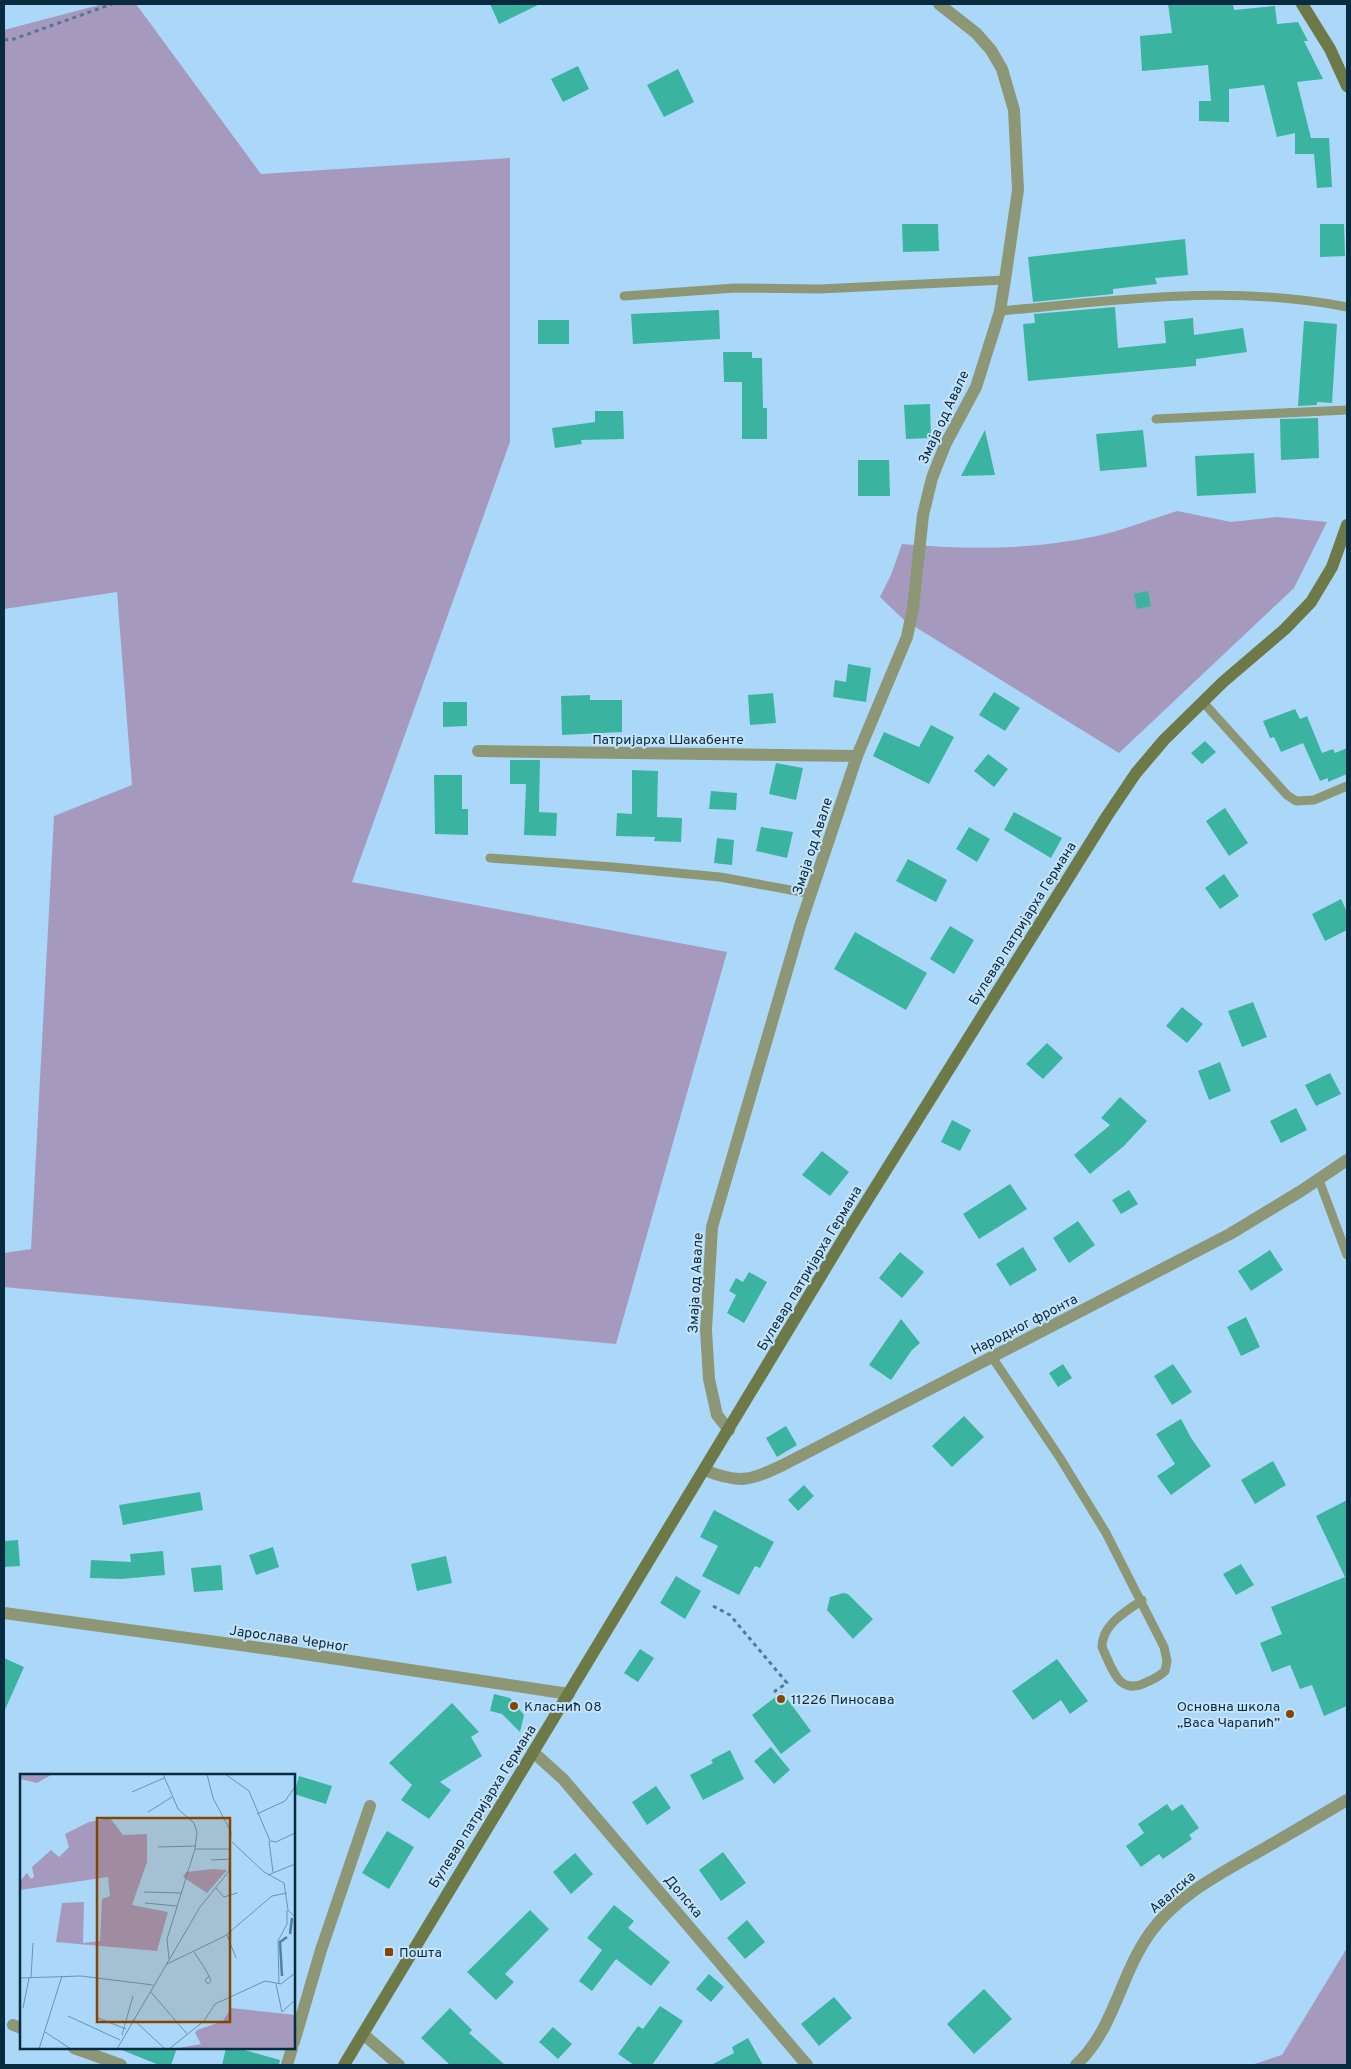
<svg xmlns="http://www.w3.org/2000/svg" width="1351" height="2069" font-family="Overpass,sans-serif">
	<rect width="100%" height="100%" fill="#abd8f9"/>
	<!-- green -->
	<path fill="#a599be" d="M 103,4 L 136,4 L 261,174 L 510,158 L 510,442 L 352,882 L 727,952 L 616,1344 L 4,1287 L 4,1253 L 31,1249 L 54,816 L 132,785 L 117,592 L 4,609 L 4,30 Z
		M 1177,511 L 1231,522 L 1277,517 L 1327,522 L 1294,588 L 1119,753 L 904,620 L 880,597 L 891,575 L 902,544 C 970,550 1030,550 1097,536 C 1124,530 1151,519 1177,511 Z
		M 1347,1948 L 1347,2065 L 1251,2065 L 1282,2055 Z"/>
	<!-- building -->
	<path fill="#3ab4a1" d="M 490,4 L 540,4 L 499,24 Z
		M 1168,4 L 1233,4 L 1234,10 L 1275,6 L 1277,24 L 1298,22 L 1308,41 L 1304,41 L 1323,79 L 1297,82 L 1311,138 L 1329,138 L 1332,187 L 1317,188 L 1314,154 L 1295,154 L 1295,133 L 1277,137 L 1264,85 L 1229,89 L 1229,122 L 1199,121 L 1199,101 L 1211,101 L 1208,65 L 1142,71 L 1140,36 L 1172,33 Z
		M 578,66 L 589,89 L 563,102 L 551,79 Z
		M 678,69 L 694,102 L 664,117 L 647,85 Z
		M 902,224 L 938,224 L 939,251 L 903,252 Z
		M 1320,224 L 1344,224 L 1345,256 L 1320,257 Z
		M 1185,239 L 1188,275 L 1155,278 L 1157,284 L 1113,289 L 1113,294 L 1033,302 L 1028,257 Z
		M 1115,307 L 1118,348 L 1166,343 L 1164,321 L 1193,318 L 1194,335 L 1243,328 L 1247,352 L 1196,359 L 1196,366 L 1028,381 L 1023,324 L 1035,323 L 1034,314 Z
		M 719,310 L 720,339 L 633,344 L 631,314 Z
		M 538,320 L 569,320 L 569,344 L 538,344 Z
		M 1304,321 L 1337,324 L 1332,403 L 1317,402 L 1317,405 L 1298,406 Z
		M 723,352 L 752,352 L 752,358 L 762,358 L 763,408 L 767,408 L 767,439 L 742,439 L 742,382 L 724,382 Z
		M 930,404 L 931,438 L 906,439 L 904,405 Z
		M 595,411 L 623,411 L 624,439 L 581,440 L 582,444 L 555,448 L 552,428 L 595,422 Z
		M 1318,418 L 1319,458 L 1281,460 L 1280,419 Z
		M 985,430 L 995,475 L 961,476 Z
		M 1143,430 L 1147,467 L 1100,471 L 1096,434 Z
		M 1254,453 L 1256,493 L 1197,496 L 1195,456 Z
		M 858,460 L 889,460 L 890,496 L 858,496 Z
		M 1148,591 L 1151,606 L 1137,609 L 1134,594 Z
		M 848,664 L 871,668 L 866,702 L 833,697 L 835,680 L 846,682 Z
		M 994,692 L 1020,708 L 1005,731 L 979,715 Z
		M 773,693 L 776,723 L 750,725 L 748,695 Z
		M 590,695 L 590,700 L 622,700 L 622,732 L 562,735 L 561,696 Z
		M 443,702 L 467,702 L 467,726 L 443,727 Z
		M 1295,709 L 1300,719 L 1307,716 L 1322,753 L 1333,749 L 1335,753 L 1347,748 L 1347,774 L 1328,782 L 1328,778 L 1320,781 L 1303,743 L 1281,752 L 1274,737 L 1270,738 L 1263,721 Z
		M 931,725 L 954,737 L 929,784 L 873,756 L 884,732 L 919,747 Z
		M 1205,741 L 1216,752 L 1202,764 L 1191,753 Z
		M 988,754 L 1008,769 L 994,787 L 974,771 Z
		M 510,760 L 540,760 L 539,812 L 557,813 L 556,836 L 524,835 L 526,784 L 510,784 Z
		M 776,763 L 803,768 L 796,800 L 769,794 Z
		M 632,770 L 658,771 L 657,817 L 682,818 L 681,842 L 654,841 L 655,837 L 616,836 L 617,813 L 632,814 Z
		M 434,775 L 462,775 L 462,809 L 468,809 L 468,835 L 435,834 Z
		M 711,791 L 737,793 L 736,810 L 709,809 Z
		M 1225,808 L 1248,843 L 1229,856 L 1206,821 Z
		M 1014,812 L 1062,838 L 1051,858 L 1004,830 Z
		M 761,827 L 793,832 L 787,858 L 756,851 Z
		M 969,827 L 990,839 L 977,862 L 956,849 Z
		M 717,838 L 734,840 L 732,865 L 714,863 Z
		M 908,859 L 947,880 L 936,902 L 896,881 Z
		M 1224,874 L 1239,896 L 1220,909 L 1205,888 Z
		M 1341,899 L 1347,912 L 1347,930 L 1325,941 L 1312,914 Z
		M 950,926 L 974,940 L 954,974 L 930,959 Z
		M 855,932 L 927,973 L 906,1010 L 834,969 Z
		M 1253,1002 L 1267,1037 L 1242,1047 L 1228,1011 Z
		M 1182,1007 L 1203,1024 L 1187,1043 L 1166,1026 Z
		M 1047,1043 L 1063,1058 L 1043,1079 L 1026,1064 Z
		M 1220,1062 L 1231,1091 L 1209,1100 L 1198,1071 Z
		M 1330,1073 L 1341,1094 L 1316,1106 L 1305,1085 Z
		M 1120,1097 L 1147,1121 L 1124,1146 L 1090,1174 L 1074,1155 L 1110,1125 L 1101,1118 Z
		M 1296,1108 L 1307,1130 L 1281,1143 L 1270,1121 Z
		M 952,1120 L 971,1130 L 960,1151 L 941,1142 Z
		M 822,1151 L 849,1172 L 830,1196 L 802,1175 Z
		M 1010,1184 L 1027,1209 L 979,1239 L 963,1214 Z
		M 1129,1190 L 1138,1204 L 1121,1214 L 1112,1200 Z
		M 1078,1221 L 1095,1245 L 1069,1263 L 1053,1238 Z
		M 1023,1247 L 1037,1270 L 1010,1286 L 996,1264 Z
		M 1270,1250 L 1283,1270 L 1251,1291 L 1238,1271 Z
		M 900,1252 L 924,1272 L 902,1298 L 879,1278 Z
		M 749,1272 L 767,1282 L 744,1323 L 727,1313 L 736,1295 L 729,1291 L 736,1278 L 743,1282 Z
		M 1246,1317 L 1260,1347 L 1241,1356 L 1227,1327 Z
		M 901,1319 L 920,1343 L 912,1350 L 891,1380 L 869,1365 Z
		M 1063,1364 L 1072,1378 L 1058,1387 L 1049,1373 Z
		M 1173,1364 L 1192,1392 L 1172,1405 L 1154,1376 Z
		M 964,1416 L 984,1437 L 952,1467 L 932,1446 Z
		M 1181,1419 L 1191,1438 L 1211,1466 L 1171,1495 L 1157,1476 L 1175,1464 L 1156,1434 Z
		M 786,1426 L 797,1445 L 777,1457 L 766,1438 Z
		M 1273,1461 L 1286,1485 L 1255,1504 L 1241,1480 Z
		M 804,1485 L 814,1496 L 798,1511 L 788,1500 Z
		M 200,1492 L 203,1510 L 123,1525 L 119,1505 Z
		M 1347,1500 L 1347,1706 L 1324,1716 L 1312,1685 L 1300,1689 L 1290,1665 L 1272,1672 L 1260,1643 L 1282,1634 L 1271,1607 L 1345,1577 L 1316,1516 Z
		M 714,1510 L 774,1542 L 760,1568 L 755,1566 L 739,1595 L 702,1576 L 718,1546 L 700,1537 Z
		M 18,1540 L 20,1566 L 4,1567 L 4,1541 Z
		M 273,1547 L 279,1567 L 256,1575 L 249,1555 Z
		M 163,1551 L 165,1575 L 121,1579 L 90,1578 L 91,1560 L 131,1562 L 130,1554 Z
		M 446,1556 L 452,1583 L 417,1591 L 411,1564 Z
		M 1241,1564 L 1254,1585 L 1236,1595 L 1223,1574 Z
		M 221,1565 L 223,1590 L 194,1592 L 191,1568 Z
		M 676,1576 L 701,1591 L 685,1619 L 660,1603 Z
		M 843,1593 L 848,1594 L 873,1619 L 853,1639 L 827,1610 L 830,1597 Z
		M 640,1649 L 654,1658 L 638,1682 L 624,1673 Z
		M 4,1658 L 24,1667 L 4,1712 Z
		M 1057,1659 L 1088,1701 L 1070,1714 L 1061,1700 L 1033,1720 L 1012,1691 Z
		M 782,1692 L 811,1731 L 781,1754 L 752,1715 Z
		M 494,1694 L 510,1698 L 524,1715 L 520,1732 L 502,1714 L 490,1711 Z
		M 452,1703 L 479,1732 L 471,1737 L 482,1756 L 440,1782 L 451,1790 L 429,1819 L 401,1800 L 412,1785 L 389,1763 Z
		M 771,1747 L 790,1770 L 774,1784 L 754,1761 Z
		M 730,1750 L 744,1779 L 703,1800 L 690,1775 L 713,1763 L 711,1760 Z
		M 299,1776 L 332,1786 L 326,1804 L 294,1794 Z
		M 656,1786 L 671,1808 L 647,1825 L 632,1802 Z
		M 1167,1804 L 1172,1811 L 1182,1804 L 1199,1828 L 1189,1835 L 1192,1839 L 1163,1859 L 1159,1854 L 1141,1867 L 1126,1846 L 1144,1833 L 1138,1824 Z
		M 387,1831 L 414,1847 L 389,1889 L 362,1873 Z
		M 723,1852 L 746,1883 L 721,1901 L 699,1870 Z
		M 575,1853 L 593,1874 L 571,1894 L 553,1872 Z
		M 614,1905 L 634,1921 L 628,1928 L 670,1962 L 651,1986 L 616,1959 L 592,1991 L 579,1981 L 602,1950 L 587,1938 Z
		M 530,1910 L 549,1929 L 505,1974 L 514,1982 L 496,2000 L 467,1972 Z
		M 747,1920 L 765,1942 L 745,1959 L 727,1938 Z
		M 709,1974 L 724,1987 L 711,2002 L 696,1989 Z
		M 984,1989 L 1012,2019 L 974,2054 L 947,2024 Z
		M 834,1997 L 852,2018 L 819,2046 L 801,2024 Z
		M 660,2006 L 683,2021 L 652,2065 L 634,2065 L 618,2054 L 638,2026 L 643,2029 Z
		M 450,2008 L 472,2030 L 469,2033 L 505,2065 L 450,2065 L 421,2038 Z
		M 553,2027 L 572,2044 L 558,2059 L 539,2042 Z
		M 748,2038 L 763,2065 L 711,2065 L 734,2053 L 732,2047 Z
		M 117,2048 L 177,2048 L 171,2065 L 159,2065 Z
		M 226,2048 L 237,2048 L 280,2060 L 279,2065 L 222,2065 Z"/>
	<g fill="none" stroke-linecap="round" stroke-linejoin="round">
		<!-- path -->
		<path stroke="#527a94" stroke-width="3" stroke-dasharray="4 4" stroke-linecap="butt" d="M 4,40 L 14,39 L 112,4
			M 713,1606 L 730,1615 L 787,1683 L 775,1691 L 778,1695"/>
		<!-- service -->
		<path stroke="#8e9775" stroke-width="9" d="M 624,296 L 735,288 L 820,289 L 1005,280
			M 1000,311 C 1120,300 1228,284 1347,307
			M 1156,419 L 1347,410
			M 1202,701 L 1287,795 L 1296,801 L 1314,800 L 1347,786
			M 490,858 L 613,867 L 720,877 L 812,894
			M 1319,1180 L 1347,1255
			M 992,1357 L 1060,1458 L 1106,1533 L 1164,1647 L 1167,1661 L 1165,1671 C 1160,1676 1154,1679 1147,1682 C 1118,1697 1112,1668 1102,1647 C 1102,1624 1126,1612 1142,1600"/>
		<!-- minor -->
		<path stroke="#8e9775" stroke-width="12" d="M 478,751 L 857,756
			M 729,1430 L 717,1415 L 709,1379 L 706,1330 L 712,1227 L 800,926 L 857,756 L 907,637 L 913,608 L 923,515 L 932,478 L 945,445 L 976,387 L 1000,311 L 1005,280 L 1018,190 L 1014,110 L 1002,69 L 991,50 L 976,33 L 939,4
			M 704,1470 C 740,1484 749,1481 783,1465 L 1230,1234 L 1301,1191 L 1347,1160
			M 4,1613 L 291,1652 L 569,1694
			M 533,1752 L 563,1779 L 807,2065
			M 13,2025 L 21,2028
			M 363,2034 L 399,2065
			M 294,2042 L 321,1950 L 370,1806
			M 74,2048 L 121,2065
			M 287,2065 L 292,2048
			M 1076,2065 C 1114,2030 1120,1975 1150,1933 C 1176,1896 1220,1874 1258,1852 C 1288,1835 1318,1817 1347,1800"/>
		<!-- secondary -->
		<path stroke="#6d7a47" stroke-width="12" d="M 1302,4 L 1330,49 L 1347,86
			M 344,2065 L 848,1231 L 1107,816 L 1136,773 L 1164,740 L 1223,682 L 1285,629 L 1311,602 L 1332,567 L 1347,525"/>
	</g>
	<!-- markers -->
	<g fill="#824600" stroke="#c6e3f9" stroke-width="2">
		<circle cx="781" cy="1699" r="5"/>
		<circle cx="514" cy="1706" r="5"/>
		<circle cx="1290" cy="1714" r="5"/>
		<rect x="384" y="1947" width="10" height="10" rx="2.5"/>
	</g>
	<g text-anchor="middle" stroke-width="4" stroke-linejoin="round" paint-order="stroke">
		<!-- street labels -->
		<g font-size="14" fill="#082b40" stroke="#c6e3f9">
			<text transform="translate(943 417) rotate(-65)" y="5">Змаја од Авале</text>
			<text x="668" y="744">Патријарха Шакабенте</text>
			<text transform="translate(812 846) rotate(-72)" y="5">Змаја од Авале</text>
			<text transform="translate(1022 923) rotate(-58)" y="5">Булевар патријарха Германа</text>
			<text transform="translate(809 1268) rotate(-59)" y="5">Булевар патријарха Германа</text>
			<text transform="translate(695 1283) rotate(-87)" y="5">Змаја од Авале</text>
			<text transform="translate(1024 1324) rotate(-27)" y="5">Народног фронта</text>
			<text transform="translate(289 1638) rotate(8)" y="5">Јарослава Черног</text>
			<text transform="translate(482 1806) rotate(-58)" y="5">Булевар патријарха Германа</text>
			<text transform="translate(1172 1892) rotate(-41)" y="5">Авалска</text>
			<text transform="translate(684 1896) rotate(50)" y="5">Долска</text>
		</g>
		<!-- poi labels -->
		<g font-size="14" fill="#082b40" stroke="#c6e3f9" text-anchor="start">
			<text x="791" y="1704">11226 Пиносава</text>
			<text x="524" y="1711">Класнић 08</text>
			<text x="1280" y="1711" text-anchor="end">Основна школа<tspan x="1280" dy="16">„Васа Чарапић”</tspan></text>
			<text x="399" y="1957">Пошта</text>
		</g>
	</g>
	<!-- overview -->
	<g transform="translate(20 1774)">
		<rect width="275" height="275" fill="#abd8f9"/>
		<path d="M 0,0 L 33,0 L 17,9 L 0,5 ZM 90,44 L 103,61 L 127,60 L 127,88 L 112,131 L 148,138 L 137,177 L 36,168 L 42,129 L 64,128 L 63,169 L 80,167 L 82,125 L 90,122 L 88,103 L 0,116 L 0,107 L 7,99 L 11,105 L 14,103 L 12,93 L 31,76 L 39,83 L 49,73 L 45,60 L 69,48 ZM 193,95 L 207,96 L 187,119 L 163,103 L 166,98 ZM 211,234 L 275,241 L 275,275 L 153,275 L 181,270 L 175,259 L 177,256 L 203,247 Z" fill="#a599be"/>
		<path fill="none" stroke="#4d82a8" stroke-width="2.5" d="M 270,160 L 272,144M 262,202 L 260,168 L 267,163"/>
		<path fill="none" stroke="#6a93af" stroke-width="1" d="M 143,0 L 158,35 L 174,49 L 177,58 L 175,75 L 147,165 L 149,185M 205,0 L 229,17 L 250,67 L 256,68 L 275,59M 112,18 L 144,4M 128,38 L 152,23M 237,40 L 265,27 L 275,13M 249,67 L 253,98M 212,68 L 244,98 L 264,109 L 268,136 L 275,143M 138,73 L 176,72M 175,75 L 211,75M 191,86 L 211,85M 248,101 L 275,90M 196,114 L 204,123 L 217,119M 124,118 L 161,119M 125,129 L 157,132M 207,161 L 216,184M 174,178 L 184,193 L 189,202 L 191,207 L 188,210 L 185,206 L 189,202M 147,190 L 205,162 L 252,122 L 267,119M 0,204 L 61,202 L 133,211M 11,204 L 13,169M 256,210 L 262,238 L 275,226M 259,210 L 258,167 L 267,150 L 267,136M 130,217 L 167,260M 3,234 L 9,204M 48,242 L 100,266M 78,244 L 106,255M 113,245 L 145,275M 25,258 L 51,275M 102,261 L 113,222M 19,275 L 42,202M 97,275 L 180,133 L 209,97 L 211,58 L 193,24 L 187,0M 149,275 L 184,247 L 195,230 L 245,207 L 261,210 L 275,199"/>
		<path fill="#824600" fill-opacity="0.15" stroke="#824600" stroke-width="2.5" d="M 77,44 L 210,44 L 210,248 L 77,248 Z"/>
		<rect width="275" height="275" fill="none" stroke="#082b40" stroke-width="2.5"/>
	</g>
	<!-- border -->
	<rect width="1351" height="2069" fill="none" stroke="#082b40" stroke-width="10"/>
</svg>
